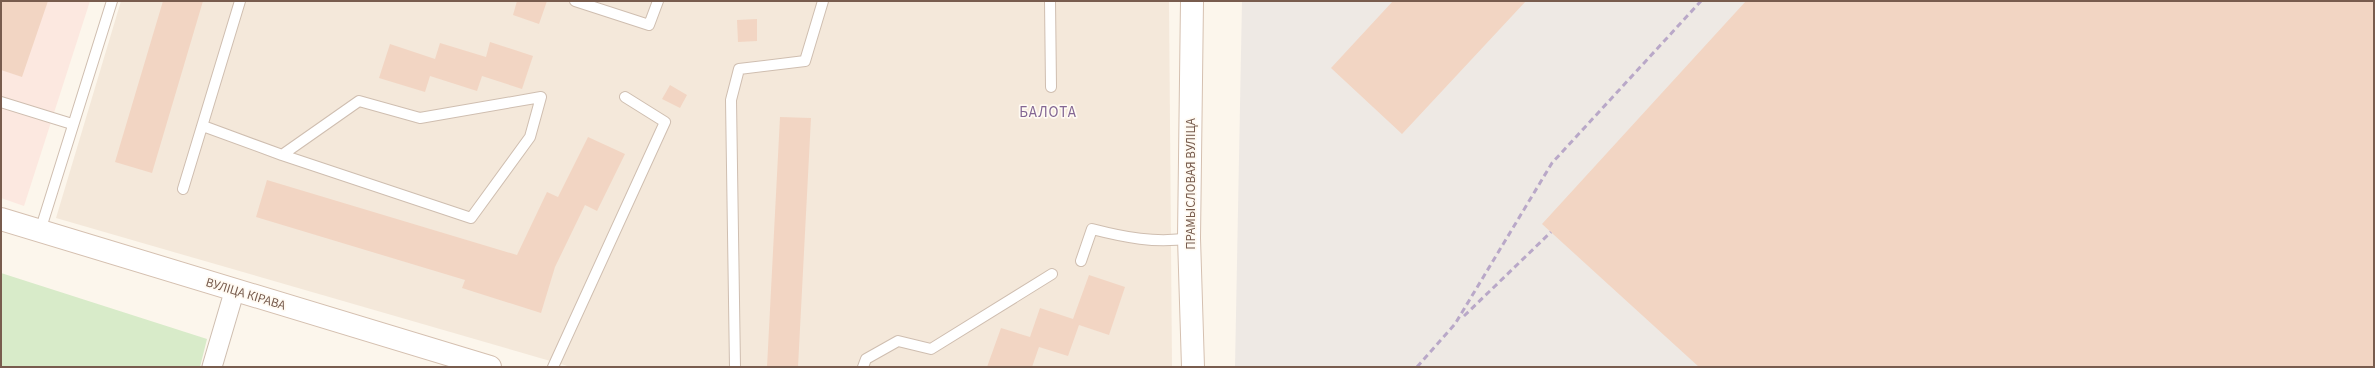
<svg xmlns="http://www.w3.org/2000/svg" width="2375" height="368" font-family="'Source Sans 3',sans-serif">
	<rect width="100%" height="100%" fill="#fcf6ec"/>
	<!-- residential -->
	<path fill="#f4e8da" d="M 121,1 L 1169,1 L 1172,367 L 571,367 L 56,218 Z"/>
	<!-- commercial -->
	<path fill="#fce8e0" d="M 1,1 L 90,1 L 24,206 L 1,198 Z"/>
	<!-- industrial -->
	<path fill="#eee9e4" d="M 1242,1 L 2374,1 L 2374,367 L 1235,367 Z"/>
	<!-- green -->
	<path fill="#d8ebc9" d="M 1,273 L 207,339 L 200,367 L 1,367 Z"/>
	<!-- building -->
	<path fill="#f2d5c3" d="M 1,1 L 48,1 L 22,77 L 1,70 Z
		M 163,1 L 203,1 L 152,173 L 115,162 Z
		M 517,1 L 547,1 L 539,24 L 513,15 Z
		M 1393,1 L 1526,1 L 1402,134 L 1331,68 Z
		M 1746,1 L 2374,1 L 2374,367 L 1699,367 L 1542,224 Z
		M 757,19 L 757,41 L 738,42 L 737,20 Z
		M 490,42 L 533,56 L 522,89 L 482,76 L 477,91 L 430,76 L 425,92 L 379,78 L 390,44 L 435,59 L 440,43 L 486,57 Z
		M 670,85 L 687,95 L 680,108 L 662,99 Z
		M 780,117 L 811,118 L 798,367 L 767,367 Z
		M 588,137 L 625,154 L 597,211 L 585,205 L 555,267 L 541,313 L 462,288 L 465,280 L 256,217 L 267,180 L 517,255 L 547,192 L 558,197 Z
		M 1089,275 L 1125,287 L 1109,335 L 1079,325 L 1068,356 L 1039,347 L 1032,367 L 987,367 L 1001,328 L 1030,337 L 1040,308 L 1073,319 Z"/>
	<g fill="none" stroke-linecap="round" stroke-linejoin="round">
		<!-- service casing -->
		<g stroke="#cfbeb0" stroke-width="12">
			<path id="service" d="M 575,1 L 649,25 L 658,1
				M 1050,1 L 1051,87
				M 1,102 L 72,124
				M 203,126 L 282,155 L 471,218 L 530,137 L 541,97 L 420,118 L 359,101 L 282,155
				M 183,189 L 240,1
				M 40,231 L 112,1
				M 1081,261 L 1092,229 C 1123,237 1157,244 1189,238
				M 553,367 L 665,122 L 625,97
				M 735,367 L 731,100 L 739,69 L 805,61 L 823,1
				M 863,367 L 866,359 L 898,341 L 931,349 L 1052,274"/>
		</g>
		<!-- minor casing -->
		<g stroke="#cfbeb0" stroke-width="21">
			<path id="minor" d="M 212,367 L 235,289"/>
		</g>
		<!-- secondary casing -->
		<g stroke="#d5c0b0" stroke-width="24">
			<path id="secondary" d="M 1192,1 L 1189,238 L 1193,367
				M 1,219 L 490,367"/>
		</g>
		<!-- service -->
		<use href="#service" stroke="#fff" stroke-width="10"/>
		<!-- minor -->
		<use href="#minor" stroke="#fff" stroke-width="19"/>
		<!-- secondary -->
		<use href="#secondary" stroke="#fff" stroke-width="22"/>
		<!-- rail -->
		<path stroke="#b9a8c8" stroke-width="3" stroke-dasharray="6 4" stroke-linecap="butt" d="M 1464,316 L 1551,232
			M 1417,367 L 1455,324 L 1552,163 L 1701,1"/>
	</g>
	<g text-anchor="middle" stroke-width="3.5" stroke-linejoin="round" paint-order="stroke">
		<!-- street labels -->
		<g font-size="13" fill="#785c4e" stroke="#fffaf2">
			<text transform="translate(1190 184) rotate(-90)" y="5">ПРАМЫСЛОВАЯ ВУЛІЦА</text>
			<text transform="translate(246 293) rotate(17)" y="5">ВУЛІЦА КІРАВА</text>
		</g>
		<!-- quarter labels -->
		<g font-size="15" letter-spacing="1" fill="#836693" stroke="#fffaf2">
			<text x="1048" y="117">БАЛОТА</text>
		</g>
	</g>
	<!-- border -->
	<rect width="2375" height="368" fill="none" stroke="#785c4e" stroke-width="4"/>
</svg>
